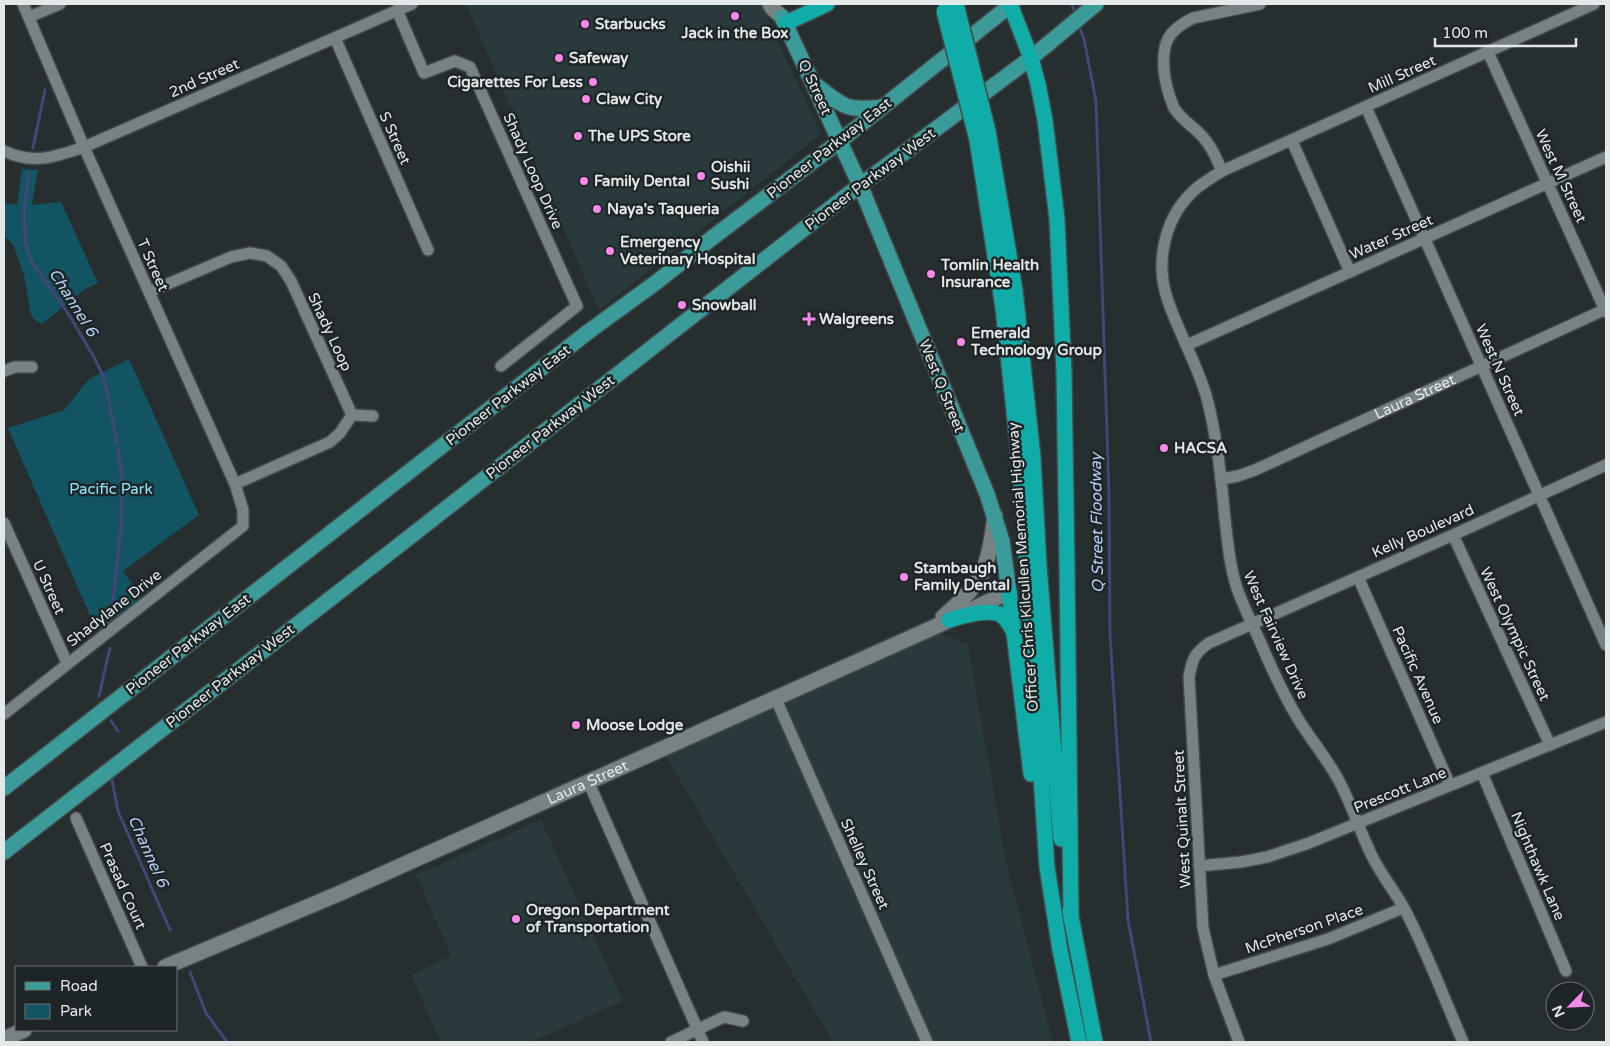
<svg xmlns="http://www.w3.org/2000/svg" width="1610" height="1046" font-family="'Varela Round',sans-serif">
	<rect width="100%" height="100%" fill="#272e30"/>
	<!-- built -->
	<path fill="#2a393c" d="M 466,4 L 761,4 L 821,134 L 599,310 Z
		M 930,629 L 968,644 L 1006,862 L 1053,1042 L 833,1042 L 661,748 Z
		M 541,820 L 623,1001 L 531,1042 L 441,1042 L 411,975 L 451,956 L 416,875 Z"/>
	<!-- green -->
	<path fill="#135462" d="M 22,169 L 38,170 L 32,205 L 61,202 L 98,283 L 84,290 L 42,324 L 35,320 L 31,315 L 24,275 L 14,247 L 12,243 L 4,236 L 4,203 L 17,205 Z
		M 129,359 L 199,515 L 123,571 L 142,598 L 98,634 L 8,428 L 64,410 L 89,379 Z"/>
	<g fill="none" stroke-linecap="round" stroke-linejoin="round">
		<!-- stream -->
		<path stroke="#444676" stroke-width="3" d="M 1072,4 L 1076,15
			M 1078,23 L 1084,39 L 1096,101 L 1109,494 L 1110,634 L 1128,920 L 1151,1042
			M 33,148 L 45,90
			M 29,173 L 24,209 L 25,240 L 28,252 L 32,262 L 71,318 L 95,359 L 103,376 L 108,395 L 117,443
			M 111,619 L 121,527 L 122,477 L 118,449
			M 99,696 L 110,648
			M 111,721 L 118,731
			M 112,780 L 118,811 L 170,930
			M 190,972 L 206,1013 L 227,1042"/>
		<!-- street casing -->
		<g stroke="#43494a" stroke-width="14">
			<g id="street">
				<path d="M 397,10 L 424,73 L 455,61 L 470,67 L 577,306 L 501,366"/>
				<path d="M 29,17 L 60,4"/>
				<path d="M 335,38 L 428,250"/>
				<path d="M 1488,52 L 1606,312"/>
				<path d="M 1366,107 L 1606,645"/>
				<path d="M 1292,141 L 1350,272"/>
				<path d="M 4,151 C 34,165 55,157 84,147 L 412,4"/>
				<path d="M 1222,171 C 1216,157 1210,143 1198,132 C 1190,124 1180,118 1174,108 C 1169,96 1165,82 1164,70 C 1162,43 1167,31 1193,18 L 1260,4"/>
				<path d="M 149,292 L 231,257 L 250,253 L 267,256 L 281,266 L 291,281 L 352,415 L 340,433 L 330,442 L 235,484"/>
				<path d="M 1187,345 L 1606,157"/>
				<path d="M 4,371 L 15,367 L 32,367"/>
				<path d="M 352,415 L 373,416"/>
				<path id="s1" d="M 1221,479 L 1238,476 L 1255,470 L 1606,309"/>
				<path d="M 4,523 L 67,663"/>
				<path d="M 1453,535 L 1550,745"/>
				<path d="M 1358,577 L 1450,785"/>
				<path d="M 775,697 L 927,1042"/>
				<path d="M 4,714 L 243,526 L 243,510 L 235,484 L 84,147 L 23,4"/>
				<path d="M 1482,773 L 1566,971"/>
				<path d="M 588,781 L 703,1042"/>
				<path d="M 76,818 L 142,967"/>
				<path d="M 1199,866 L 1241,862 L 1267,857 L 1309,843 L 1606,722"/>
				<path d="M 1214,975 L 1328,939 L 1403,908"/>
				<path d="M 671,1042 L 724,1017 L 743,1021"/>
				<path d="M 1239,1042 L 1214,975 L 1203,928 L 1189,677 C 1192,660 1194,653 1209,643 L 1453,535 L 1606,465"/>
				<path d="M 1463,1042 C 1444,998 1427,952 1405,910 C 1395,891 1381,875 1372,856 C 1360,832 1352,805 1339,781 C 1327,758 1310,739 1297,717 C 1282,692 1270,665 1259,639 C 1252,624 1245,609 1239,594 C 1230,570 1228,545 1225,519 C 1221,477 1217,435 1206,395 C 1196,362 1179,333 1168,301 C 1154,261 1165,214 1198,187 C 1206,181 1214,176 1222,171 L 1594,4"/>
			</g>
		</g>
		<!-- secondary casing -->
		<g stroke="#43494a" stroke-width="18">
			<g id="secondary">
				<path d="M 770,4 L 772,8 L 782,17"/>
				<path d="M 943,617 C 984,582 988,568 995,516"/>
				<path id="s2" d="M 165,967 L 338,894 L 930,629 L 1009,592"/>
				<path d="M 4,1039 L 24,1030"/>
			</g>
		</g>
		<!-- primary casing -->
		<g stroke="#43494a" stroke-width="18">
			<path id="primary" d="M 782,17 L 860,185 L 987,494 L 1002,541 L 1009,592
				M 817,86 C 845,108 847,111 883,107
				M 4,788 L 588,332 L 658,281 L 712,238 L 840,141 L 1012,4
				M 4,852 L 393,550 L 846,196 L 1031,58 L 1096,4"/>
		</g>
		<!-- highway casing -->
		<g stroke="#43494a" stroke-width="18">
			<path id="highway" d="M 1010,4 L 1031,58 L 1038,84 L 1045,120 L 1057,219 L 1064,372 L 1067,564 L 1071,919
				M 786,23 L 827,4
				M 988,131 L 1015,290 L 1033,457 L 1039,565 L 1061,839
				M 977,140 L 1003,308 L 1021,477 L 1047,867 L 1060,950 L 1079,1042
				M 1009,592 L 1031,774
				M 949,620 C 962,616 989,608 1001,615 C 1007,619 1010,625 1013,631
				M 1070,911 L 1095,1042"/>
		</g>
		<!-- street -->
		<use href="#street" stroke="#788183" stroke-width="11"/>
		<!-- secondary -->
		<use href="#secondary" stroke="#788183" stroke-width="15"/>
		<!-- primary -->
		<use href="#primary" stroke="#3a9b99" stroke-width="15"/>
		<!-- highway -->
		<use href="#highway" stroke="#10aca8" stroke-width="15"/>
		<!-- highway-bridge casing -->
		<g stroke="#43494a" stroke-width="18" stroke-linecap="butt">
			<path id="highway-bridge" d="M 956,4 L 988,131
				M 944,11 L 977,140"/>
		</g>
		<!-- highway-bridge -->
		<use href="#highway-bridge" stroke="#10aca8" stroke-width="15"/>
	</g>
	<!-- markers -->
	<g fill="#f888ea" stroke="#1e2527" stroke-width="2">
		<circle cx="735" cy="16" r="5"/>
		<circle cx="585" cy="24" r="5"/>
		<circle cx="559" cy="58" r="5"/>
		<circle cx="593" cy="82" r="5"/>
		<circle cx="586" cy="99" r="5"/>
		<circle cx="578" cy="136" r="5"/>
		<circle cx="701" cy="176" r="5"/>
		<circle cx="584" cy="181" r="5"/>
		<circle cx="597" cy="209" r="5"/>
		<circle cx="610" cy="251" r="5"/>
		<circle cx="931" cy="274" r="5"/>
		<circle cx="682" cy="305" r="5"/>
		<path d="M806.5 311.5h5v5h5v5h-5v5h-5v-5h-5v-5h5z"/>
		<circle cx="961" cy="342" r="5"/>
		<circle cx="1164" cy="448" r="5"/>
		<circle cx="904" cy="577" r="5"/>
		<circle cx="576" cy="725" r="5"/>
		<circle cx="516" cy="919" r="5"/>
	</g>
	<g text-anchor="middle" stroke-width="5" stroke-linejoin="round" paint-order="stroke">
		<!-- poi labels -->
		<g font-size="15" font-weight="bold" fill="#e3e8e9" stroke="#1e2527" text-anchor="start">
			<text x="595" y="29">Starbucks</text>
			<text x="735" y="38" text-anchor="middle">Jack in the Box</text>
			<text x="569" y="63">Safeway</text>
			<text x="583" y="87" text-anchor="end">Cigarettes For Less</text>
			<text x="596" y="104">Claw City</text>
			<text x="588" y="141">The UPS Store</text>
			<text x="711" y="172">Oishii<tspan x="711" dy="17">Sushi</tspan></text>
			<text x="594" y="186">Family Dental</text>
			<text x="607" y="214">Naya's Taqueria</text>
			<text x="620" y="247">Emergency<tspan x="620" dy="17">Veterinary Hospital</tspan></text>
			<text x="941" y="270">Tomlin Health<tspan x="941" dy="17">Insurance</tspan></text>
			<text x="692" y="310">Snowball</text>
			<text x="819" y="324">Walgreens</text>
			<text x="971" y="338">Emerald<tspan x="971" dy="17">Technology Group</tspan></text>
			<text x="1174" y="453">HACSA</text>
			<text x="914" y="573">Stambaugh<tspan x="914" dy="17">Family Dental</tspan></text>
			<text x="586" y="730">Moose Lodge</text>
			<text x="526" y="915">Oregon Department<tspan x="526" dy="17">of Transportation</tspan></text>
		</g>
		<!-- street labels -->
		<g font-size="15" fill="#e3e8e9" stroke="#1e2527">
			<text transform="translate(1402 74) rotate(-24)" y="5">Mill Street</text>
			<text transform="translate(204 78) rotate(-24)" y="5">2nd Street</text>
			<text transform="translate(815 87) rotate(65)" y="5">Q Street</text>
			<text transform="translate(395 138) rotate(66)" y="5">S Street</text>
			<text transform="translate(829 148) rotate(-38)" y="5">Pioneer Parkway East</text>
			<text transform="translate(533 171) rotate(66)" y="5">Shady Loop Drive</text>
			<text transform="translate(1561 176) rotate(65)" y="5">West M Street</text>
			<text transform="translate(870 179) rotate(-37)" y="5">Pioneer Parkway West</text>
			<text transform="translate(1391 237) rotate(-24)" y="5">Water Street</text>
			<text transform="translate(153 265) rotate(66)" y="5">T Street</text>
			<text transform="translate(330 332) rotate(65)" y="5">Shady Loop</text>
			<text transform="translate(1500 370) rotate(66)" y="5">West N Street</text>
			<text transform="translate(942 386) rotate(68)" y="5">West Q Street</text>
			<text transform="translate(508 395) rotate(-38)" y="5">Pioneer Parkway East</text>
			<text dy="5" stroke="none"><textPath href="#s1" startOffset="211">Laura Street</textPath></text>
			<text transform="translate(550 427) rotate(-38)" y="5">Pioneer Parkway West</text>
			<text transform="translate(1423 531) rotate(-24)" y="5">Kelly Boulevard</text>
			<text transform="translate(1023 567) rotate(-94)" y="5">Officer Chris Kilcullen Memorial Highway</text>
			<text transform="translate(49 587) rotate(66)" y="5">U Street</text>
			<text transform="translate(114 608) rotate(-38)" y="5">Shadylane Drive</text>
			<text transform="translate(1515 634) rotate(65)" y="5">West Olympic Street</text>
			<text transform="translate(1276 635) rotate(66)" y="5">West Fairview Drive</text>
			<text transform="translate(188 644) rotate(-38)" y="5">Pioneer Parkway East</text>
			<text transform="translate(1418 675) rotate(66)" y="5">Pacific Avenue</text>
			<text transform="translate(230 676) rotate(-38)" y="5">Pioneer Parkway West</text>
			<text dy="5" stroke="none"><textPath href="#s2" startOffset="461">Laura Street</textPath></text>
			<text transform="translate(1400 790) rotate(-22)" y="5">Prescott Lane</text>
			<text transform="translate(1182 819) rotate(-93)" y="5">West Quinalt Street</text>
			<text transform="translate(865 864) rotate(66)" y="5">Shelley Street</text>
			<text transform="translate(1538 866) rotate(67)" y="5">Nighthawk Lane</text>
			<text transform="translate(123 886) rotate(66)" y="5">Prasad Court</text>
			<text transform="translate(1304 929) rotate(-19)" y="5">McPherson Place</text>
		</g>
		<!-- park labels -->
		<g font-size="15" fill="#8ce6fc" stroke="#1e2527">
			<text x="111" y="494">Pacific Park</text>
		</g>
		<!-- water labels -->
		<g font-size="16" font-style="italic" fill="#b7cdf5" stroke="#1e2527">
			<text transform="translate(74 302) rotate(58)" y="6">Channel 6</text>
			<text transform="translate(1096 523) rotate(-91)" y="6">Q Street Floodway</text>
			<text transform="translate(149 851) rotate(66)" y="6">Channel 6</text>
		</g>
	</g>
	<!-- border -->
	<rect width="1610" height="1046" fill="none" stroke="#e3e8e9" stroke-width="10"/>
	<!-- legend -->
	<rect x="15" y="966" width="162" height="65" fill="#1e2527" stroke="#6d7375"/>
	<rect x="25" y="982" width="25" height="8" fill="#3a9b99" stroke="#6d7375"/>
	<text x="60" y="991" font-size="15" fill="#e3e8e9">Road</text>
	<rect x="25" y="1004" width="25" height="15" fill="#135462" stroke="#6d7375"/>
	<text x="60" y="1016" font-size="15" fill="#e3e8e9">Park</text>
	<!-- north arrow -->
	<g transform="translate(1570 1006) rotate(246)"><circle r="24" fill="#1e2527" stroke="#6d7375"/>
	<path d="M0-4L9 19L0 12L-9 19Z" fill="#f888ea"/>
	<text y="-8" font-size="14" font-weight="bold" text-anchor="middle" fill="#e3e8e9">N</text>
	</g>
	<!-- scale -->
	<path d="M1435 38v8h141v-8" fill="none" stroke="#e3e8e9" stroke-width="2.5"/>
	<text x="1442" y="38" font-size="15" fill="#e3e8e9" stroke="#1e2527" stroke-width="4" paint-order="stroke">100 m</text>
</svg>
